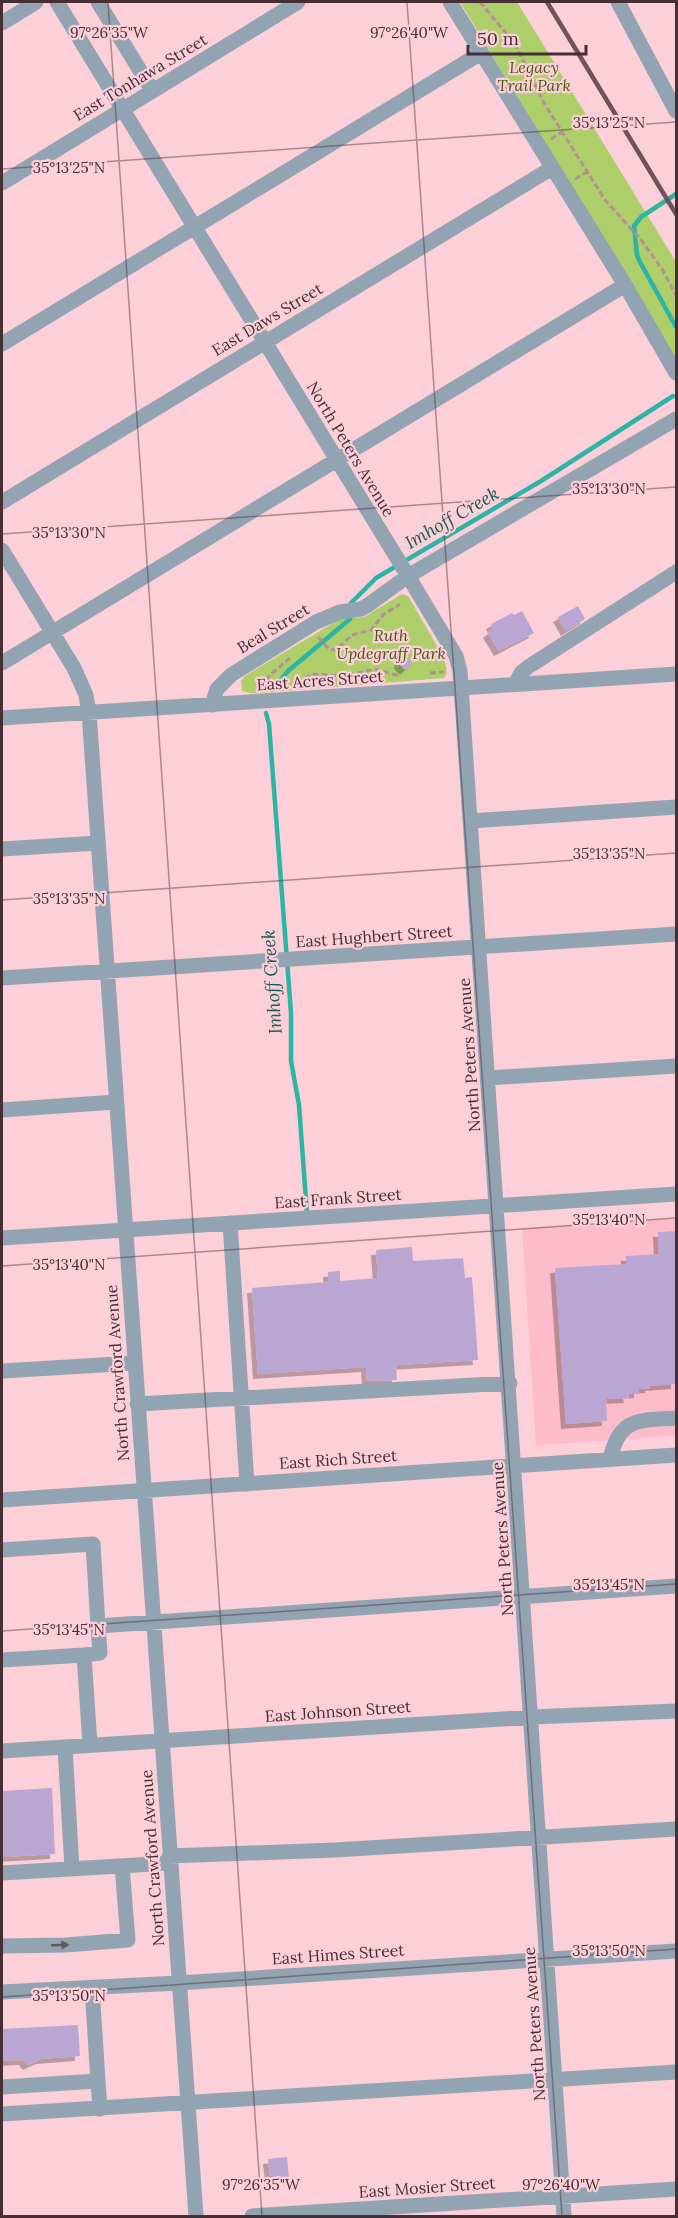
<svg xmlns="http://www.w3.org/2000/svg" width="678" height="2218" font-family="Lora,serif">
	<defs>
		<filter id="shadow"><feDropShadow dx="-5" dy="5" stdDeviation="0" flood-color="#0004"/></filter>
	</defs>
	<rect width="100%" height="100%" fill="#fdcfd9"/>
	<!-- built -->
	<path fill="#fdbccb" d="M 676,1219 L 676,1436 L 536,1445 L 522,1229 Z"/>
	<!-- green -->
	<path fill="#aece6a" d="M 460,2 L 517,2 L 676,262 L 676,359 Z
		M 402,594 L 408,596 L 444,658 L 447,672 L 444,678 L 261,693 L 250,693 L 242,691 L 241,681 L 245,676 L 340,619 L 364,617 Z"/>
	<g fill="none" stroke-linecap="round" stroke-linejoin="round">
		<!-- stream -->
		<path stroke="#2cb4a5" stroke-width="4.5" d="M 676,194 L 641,217 L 634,226 L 637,255 L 640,262 L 676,327
			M 272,690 L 288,671 L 350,619 L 351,603 L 376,578 L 541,481 L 673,396
			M 266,713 L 269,724 L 291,1013 L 291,1061 L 299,1105 L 307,1214"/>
	</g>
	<!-- building -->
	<path fill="#b9a6d3" filter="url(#shadow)" d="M 578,606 L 585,619 L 566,631 L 558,617 Z
		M 522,611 L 534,633 L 499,651 L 488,633 L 493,629 L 491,624 L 512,613 L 514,615 Z
		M 407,654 L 412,664 L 405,670 L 399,664 L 400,658 Z
		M 676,1231 L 676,1384 L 650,1386 L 650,1388 L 639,1389 L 639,1393 L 628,1394 L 629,1398 L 606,1399 L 607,1421 L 566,1424 L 555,1268 L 626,1264 L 626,1256 L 659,1254 L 658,1232 Z
		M 412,1247 L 413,1261 L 463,1258 L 465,1278 L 472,1277 L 478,1360 L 396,1365 L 397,1380 L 367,1381 L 366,1367 L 258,1374 L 252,1288 L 328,1282 L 328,1272 L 340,1271 L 340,1281 L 378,1278 L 376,1250 Z
		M 52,1788 L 55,1854 L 2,1857 L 2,1791 Z
		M 78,2025 L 80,2056 L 41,2059 L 28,2065 L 24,2060 L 2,2061 L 2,2029 Z
		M 287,2157 L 289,2178 L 273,2180 L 273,2175 L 270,2176 L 268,2159 Z"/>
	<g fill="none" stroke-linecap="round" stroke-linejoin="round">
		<!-- path -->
		<path stroke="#b48f97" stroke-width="3" stroke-dasharray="6 3" stroke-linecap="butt" d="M 480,2 L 515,44 L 544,103 L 605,200 L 642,241 L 662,269 L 676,295
			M 551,139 L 562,132
			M 575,179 L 587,172
			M 318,637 L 327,647 L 332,650 L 337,649 L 352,635 L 371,630 L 383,615 L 400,604
			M 430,673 L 444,672
			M 297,683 L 312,674 L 344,676 L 375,669 L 399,676
			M 276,685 L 267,678 L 292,656
			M 258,686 L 258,683 L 267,678"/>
		<!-- minor -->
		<path stroke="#92a3b2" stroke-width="15" d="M 57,2 L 408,576 L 456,656 L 460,671 L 564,2216
			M 98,2 L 152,90
			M 450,2 L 625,285 L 676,373
			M 618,2 L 676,111
			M 2,23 L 36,2
			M 2,183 L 298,2
			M 2,344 L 481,53
			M 2,502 L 552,168
			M 2,550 L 74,668 L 86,695 L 89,713 L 196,2216
			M 2,663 L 625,285
			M 515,684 L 521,673 L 528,667 L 676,572
			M 212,705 L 217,689 L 231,675 L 316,622 L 340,612 L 361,609 L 368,605 L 408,576 L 676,419
			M 2,718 L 676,674
			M 470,821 L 676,807
			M 2,849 L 98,843
			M 2,978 L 676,934
			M 488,1078 L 676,1066
			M 2,1110 L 115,1102
			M 230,1223 L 247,1484
			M 2,1238 L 676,1194
			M 2,1371 L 134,1363
			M 137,1404 L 510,1383
			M 610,1459 C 620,1416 639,1421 676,1418
			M 2,1500 L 676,1455
			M 2,1550 L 93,1544 L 98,1626 L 676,1586
			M 2,1660 L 84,1655
			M 90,1745 L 84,1655 L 100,1653 L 98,1626
			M 65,1747 L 72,1869
			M 2,1751 L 532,1717 L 676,1711
			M 169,1856 L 335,1850 L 676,1829
			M 2,1873 L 170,1863
			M 2,1946 L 66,1945 L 128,1940 L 122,1866
			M 92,1988 L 98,2081
			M 2,1992 L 178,1983 L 676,1951
			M 2,2087 L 98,2081 L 100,2109
			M 2,2114 L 676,2072
			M 252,2216 L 676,2189"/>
		<!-- rail -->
		<path stroke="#6f5359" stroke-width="4.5" d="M 547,2 L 676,214"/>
	</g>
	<!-- one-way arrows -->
	<defs><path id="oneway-solid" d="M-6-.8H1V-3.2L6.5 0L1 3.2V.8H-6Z" transform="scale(1.5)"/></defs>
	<use fill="#605860" href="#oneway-solid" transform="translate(60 1945) rotate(-2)"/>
	<!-- ticks -->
	<path fill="none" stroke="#452f34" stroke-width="1.5" stroke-opacity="0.45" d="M 108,2 L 262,2216M 407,2 L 562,2216M 2,169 L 676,122M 2,534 L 676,487M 2,900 L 676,853M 2,1266 L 676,1218M 2,1631 L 676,1584M 2,1997 L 676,1949"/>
	<g text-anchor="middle" stroke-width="4.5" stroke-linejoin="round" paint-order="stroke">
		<!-- park labels -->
		<g font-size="16" font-style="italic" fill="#465b0a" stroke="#fdcfd9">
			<text x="534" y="73">Legacy<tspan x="534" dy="18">Trail Park</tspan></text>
			<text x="391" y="641">Ruth<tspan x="391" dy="18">Updegraff Park</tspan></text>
		</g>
		<!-- street labels -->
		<g font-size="16" fill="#452f34" stroke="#fdcfd9">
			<text transform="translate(140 77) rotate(-31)" y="6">East Tonhawa Street</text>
			<text transform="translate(267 319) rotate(-31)" y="6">East Daws Street</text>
			<text transform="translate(351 449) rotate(59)" y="6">North Peters Avenue</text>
			<text transform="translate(273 628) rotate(-31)" y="6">Beal Street</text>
			<text transform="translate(320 680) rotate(-4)" y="6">East Acres Street</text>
			<text transform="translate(374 936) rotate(-4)" y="6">East Hughbert Street</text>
			<text transform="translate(469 1055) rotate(-94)" y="6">North Peters Avenue</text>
			<text transform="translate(338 1198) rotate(-4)" y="6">East Frank Street</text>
			<text transform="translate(117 1373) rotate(-94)" y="6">North Crawford Avenue</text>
			<text transform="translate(338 1459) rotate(-4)" y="6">East Rich Street</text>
			<text transform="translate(502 1539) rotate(-94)" y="6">North Peters Avenue</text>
			<text transform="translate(338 1711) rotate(-4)" y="6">East Johnson Street</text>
			<text transform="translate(152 1858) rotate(-94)" y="6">North Crawford Avenue</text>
			<text transform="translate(338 1954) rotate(-4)" y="6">East Himes Street</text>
			<text transform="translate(534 2024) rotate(-94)" y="6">North Peters Avenue</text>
			<text transform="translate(427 2187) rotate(-4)" y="6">East Mosier Street</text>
		</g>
		<!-- water labels -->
		<g font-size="18" font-style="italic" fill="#145b53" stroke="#fdcfd9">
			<text transform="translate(452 518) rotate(-30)" y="6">Imhoff Creek</text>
			<text transform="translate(272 982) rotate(-94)" y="6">Imhoff Creek</text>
		</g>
	</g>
	<g font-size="15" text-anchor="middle" fill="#452f34" stroke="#fdcfd9" stroke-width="4.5" stroke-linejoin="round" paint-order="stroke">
		<text x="109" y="38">97°26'35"W</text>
		<text x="409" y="38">97°26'40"W</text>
		<text x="609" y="128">35°13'25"N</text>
		<text x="69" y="173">35°13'25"N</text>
		<text x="609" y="494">35°13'30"N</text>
		<text x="69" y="538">35°13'30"N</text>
		<text x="609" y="859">35°13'35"N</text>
		<text x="69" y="904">35°13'35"N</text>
		<text x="609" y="1225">35°13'40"N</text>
		<text x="69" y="1270">35°13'40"N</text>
		<text x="609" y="1590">35°13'45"N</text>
		<text x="69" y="1635">35°13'45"N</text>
		<text x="609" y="1956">35°13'50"N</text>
		<text x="69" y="2001">35°13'50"N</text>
		<text x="261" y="2190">97°26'35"W</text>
		<text x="561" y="2190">97°26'40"W</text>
	</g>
	<!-- border -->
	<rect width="678" height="2218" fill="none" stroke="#452f34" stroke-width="6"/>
	<!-- scale -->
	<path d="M468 45v9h118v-9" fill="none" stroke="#452f34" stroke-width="3"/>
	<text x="477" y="45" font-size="18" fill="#452f34" stroke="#fdcfd9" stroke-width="4.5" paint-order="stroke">50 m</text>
</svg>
